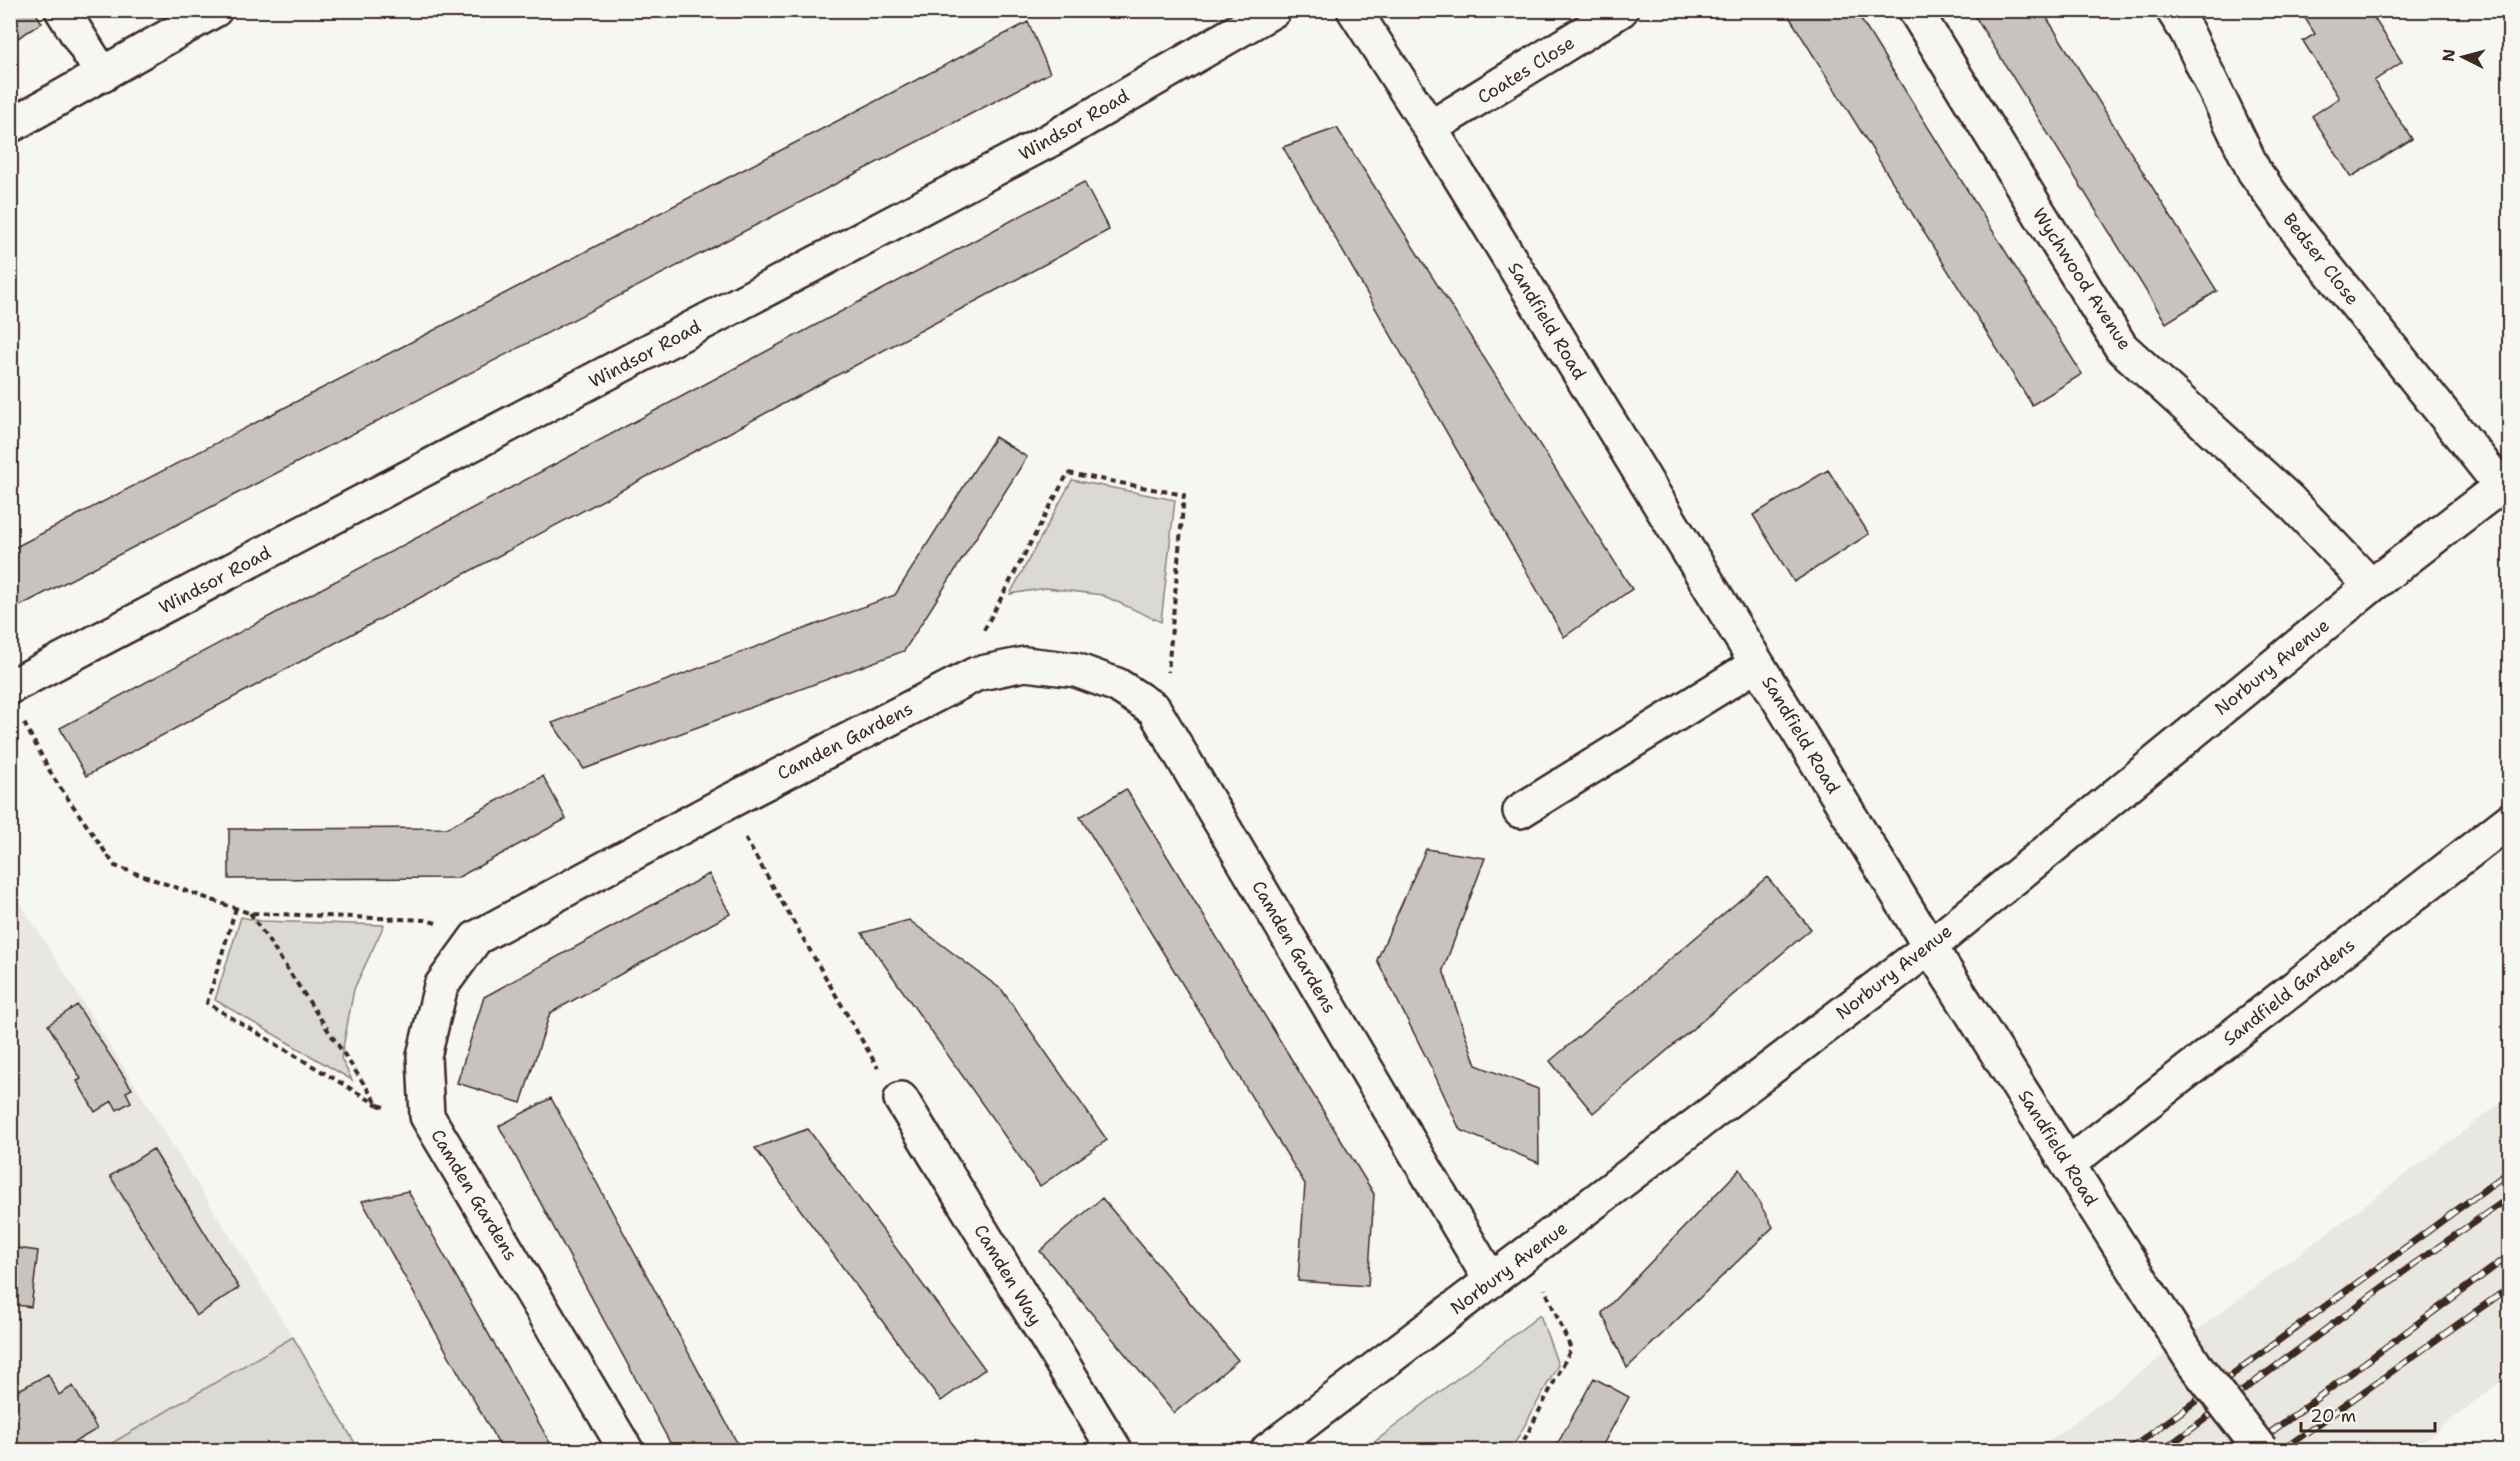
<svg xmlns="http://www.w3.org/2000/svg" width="2520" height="1461" font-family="'Shantell Sans',sans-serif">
	<rect width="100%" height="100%" fill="#f6f6f2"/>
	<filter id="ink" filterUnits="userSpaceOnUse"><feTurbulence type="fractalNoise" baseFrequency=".0167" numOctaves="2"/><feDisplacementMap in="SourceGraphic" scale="12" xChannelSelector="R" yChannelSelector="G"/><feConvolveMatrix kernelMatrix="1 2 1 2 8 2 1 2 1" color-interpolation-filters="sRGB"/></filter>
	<g filter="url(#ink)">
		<!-- built -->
		<path fill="#e8e7e2" d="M 16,896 L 293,1337 L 359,1450 L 11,1450 L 10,899 Z
			M 2509,1097 L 2509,1375 L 2412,1450 L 2037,1450 Z"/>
		<!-- green -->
		<path fill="#dad9d3" stroke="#8a8278" stroke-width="1.5" d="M 1072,480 L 1175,500 L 1161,622 L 1102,595 L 1046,588 L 1010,594 Z
			M 241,917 L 261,921 L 384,925 L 354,989 L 341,1058 L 352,1080 L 215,1000 Z
			M 1540,1315 L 1558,1365 L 1511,1450 L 1364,1450 Z
			M 293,1337 L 359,1450 L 100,1450 Z"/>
		<!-- building -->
		<path fill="#c8c3be" stroke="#3b2a1e" stroke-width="1.5" d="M 10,10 L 34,10 L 42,23 L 10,43 Z
			M 1785,10 L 1855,10 L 2082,374 L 2032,405 Z
			M 1971,10 L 2042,10 L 2217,291 L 2166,323 Z
			M 2300,10 L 2369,10 L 2402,62 L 2374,81 L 2412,139 L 2351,177 L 2312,116 L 2339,98 L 2303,41 L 2315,34 Z
			M 1028,22 L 1050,73 L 10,611 L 10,550 Z
			M 1337,128 L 1632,589 L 1564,637 L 1283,147 Z
			M 1084,182 L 1109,230 L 86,776 L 60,728 Z
			M 995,437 L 1027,457 L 904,651 L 584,769 L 552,723 L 895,595 Z
			M 1828,470 L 1869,534 L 1794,582 L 1753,515 Z
			M 543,776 L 566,819 L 457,878 L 229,879 L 229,829 L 447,828 Z
			M 1126,789 L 1374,1194 L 1368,1286 L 1298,1281 L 1305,1184 L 1080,817 Z
			M 1426,849 L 1485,858 L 1443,970 L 1476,1065 L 1538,1089 L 1539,1163 L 1460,1130 L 1432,1069 L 1377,960 Z
			M 709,874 L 730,914 L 550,1013 L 521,1103 L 457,1083 L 484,997 Z
			M 1767,877 L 1811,929 L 1593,1113 L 1550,1061 Z
			M 909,920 L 1002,990 L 1107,1140 L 1040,1186 L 862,933 Z
			M 77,1005 L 132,1089 L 126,1092 L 131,1102 L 117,1110 L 112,1101 L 95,1112 L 77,1081 L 81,1079 L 48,1025 Z
			M 551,1098 L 741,1450 L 674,1450 L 499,1126 Z
			M 808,1129 L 985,1369 L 941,1401 L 755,1148 Z
			M 153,1149 L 239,1288 L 196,1316 L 110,1176 Z
			M 1740,1169 L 1773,1227 L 1627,1368 L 1602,1313 Z
			M 408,1191 L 554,1450 L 502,1450 L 362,1201 Z
			M 1102,1198 L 1238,1360 L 1174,1413 L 1040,1251 Z
			M 10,1247 L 38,1251 L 31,1307 L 10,1304 Z
			M 48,1374 L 59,1395 L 73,1386 L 97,1429 L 61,1450 L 10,1450 L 10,1395 Z
			M 1594,1378 L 1629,1397 L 1600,1450 L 1554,1450 Z"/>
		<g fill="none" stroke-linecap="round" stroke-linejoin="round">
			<!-- minor casing -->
			<g stroke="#3b2a1e" stroke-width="38">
				<path id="minor" d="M 62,10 L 103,75
					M 1354,10 L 1430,128 L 1930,947 L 2195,1365
					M 1915,10 L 2121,347 L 2288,499 L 2371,586
					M 2173,10 L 2187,32 L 2254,171 L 2297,230 L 2501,486
					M 1430,128 L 1621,10
					M 10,687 L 1050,140 L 1274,10
					M 1520,811 L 1757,664
					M 901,1099 L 1115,1450
					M 2068,1164 L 2510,820
					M 626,1450 L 427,1116 L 424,1056 L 441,986 L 476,938 L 726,803 L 976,674 L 1025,664 L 1076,670 L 1117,685 L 1154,709 L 1491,1281
					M 1268,1450 L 1930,947 L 2371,586 L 2510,479"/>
			</g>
			<!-- major casing -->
			<g stroke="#3b2a1e" stroke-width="38">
				<path id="major" d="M 10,126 L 215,10"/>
			</g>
			<!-- path -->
			<path stroke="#3b2a1e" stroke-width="4" stroke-dasharray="6 4.5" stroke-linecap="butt" d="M 984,630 L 1068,473 L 1184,495 L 1168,672
				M 24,723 L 53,777 L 115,866 L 249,913 L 426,920 L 436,923
				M 745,838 L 878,1068
				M 236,908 L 207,1003 L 378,1105
				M 250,913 L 378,1105 L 385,1107
				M 1519,1450 L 1571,1349 L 1545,1289"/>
			<!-- minor -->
			<use href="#minor" stroke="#f6f6f2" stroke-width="33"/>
			<!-- major -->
			<use href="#major" stroke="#f6f6f2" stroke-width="33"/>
			<!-- rail casing -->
			<g stroke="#3b2a1e" stroke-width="7">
				<path id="rail" d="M 2129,1450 L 2510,1171
					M 2163,1450 L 2414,1264 L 2510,1197
					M 2247,1450 L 2510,1255
					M 2282,1450 L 2510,1287"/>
			</g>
			<!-- rail -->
			<use href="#rail" stroke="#f6f6f2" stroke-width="4.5" stroke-dasharray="14" stroke-linecap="butt"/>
			<!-- minor-bridge casing -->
			<g stroke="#3b2a1e" stroke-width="38" stroke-linecap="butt">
				<path id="minor-bridge" d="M 2195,1365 L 2261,1450"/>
			</g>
			<!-- minor-bridge -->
			<use href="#minor-bridge" stroke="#f6f6f2" stroke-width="33"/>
		</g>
	</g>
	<g text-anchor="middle" stroke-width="6" stroke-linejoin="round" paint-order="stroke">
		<!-- street labels -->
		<g font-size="18" fill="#3b2a1e" stroke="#f6f6f2">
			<text transform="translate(1526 70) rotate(-32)" y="6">Coates Close</text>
			<text transform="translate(1074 125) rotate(-30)" y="6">Windsor Road</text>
			<text transform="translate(2321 259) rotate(52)" y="6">Bedser Close</text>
			<text transform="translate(2082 279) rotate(57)" y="6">Wychwood Avenue</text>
			<text transform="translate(1547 321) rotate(59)" y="6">Sandfield Road</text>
			<text transform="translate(645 354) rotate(-28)" y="6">Windsor Road</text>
			<text transform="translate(215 580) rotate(-28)" y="6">Windsor Road</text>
			<text transform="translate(2272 667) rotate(-39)" y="6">Norbury Avenue</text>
			<text transform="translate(1801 735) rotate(59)" y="6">Sandfield Road</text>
			<text transform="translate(845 741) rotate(-27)" y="6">Camden Gardens</text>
			<text transform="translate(1294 947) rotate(60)" y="6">Camden Gardens</text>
			<text transform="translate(1894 972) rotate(-38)" y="6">Norbury Avenue</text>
			<text transform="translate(2289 992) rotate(-38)" y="6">Sandfield Gardens</text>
			<text transform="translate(2058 1148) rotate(58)" y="6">Sandfield Road</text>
			<text transform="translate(474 1195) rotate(59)" y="6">Camden Gardens</text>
			<text transform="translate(1509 1268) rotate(-37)" y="6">Norbury Avenue</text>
			<text transform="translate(1008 1275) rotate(59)" y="6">Camden Way</text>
		</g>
	</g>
	<!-- margin -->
	<rect width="2520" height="1461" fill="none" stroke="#f6f6f2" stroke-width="36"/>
	<rect x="18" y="18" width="2484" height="1425" fill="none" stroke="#3b2a1e" stroke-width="2" filter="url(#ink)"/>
	<!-- north arrow -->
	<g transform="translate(2463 57) rotate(276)" stroke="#f6f6f2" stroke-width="4.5" paint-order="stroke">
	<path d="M0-4.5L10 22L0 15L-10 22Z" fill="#3b2a1e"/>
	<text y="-9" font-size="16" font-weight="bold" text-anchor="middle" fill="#3b2a1e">N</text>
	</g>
	<!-- scale -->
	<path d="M2301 1422v9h134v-9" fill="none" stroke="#3b2a1e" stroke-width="3"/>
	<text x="2310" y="1422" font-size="18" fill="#3b2a1e" stroke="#f6f6f2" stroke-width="4.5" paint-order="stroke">20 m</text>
</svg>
